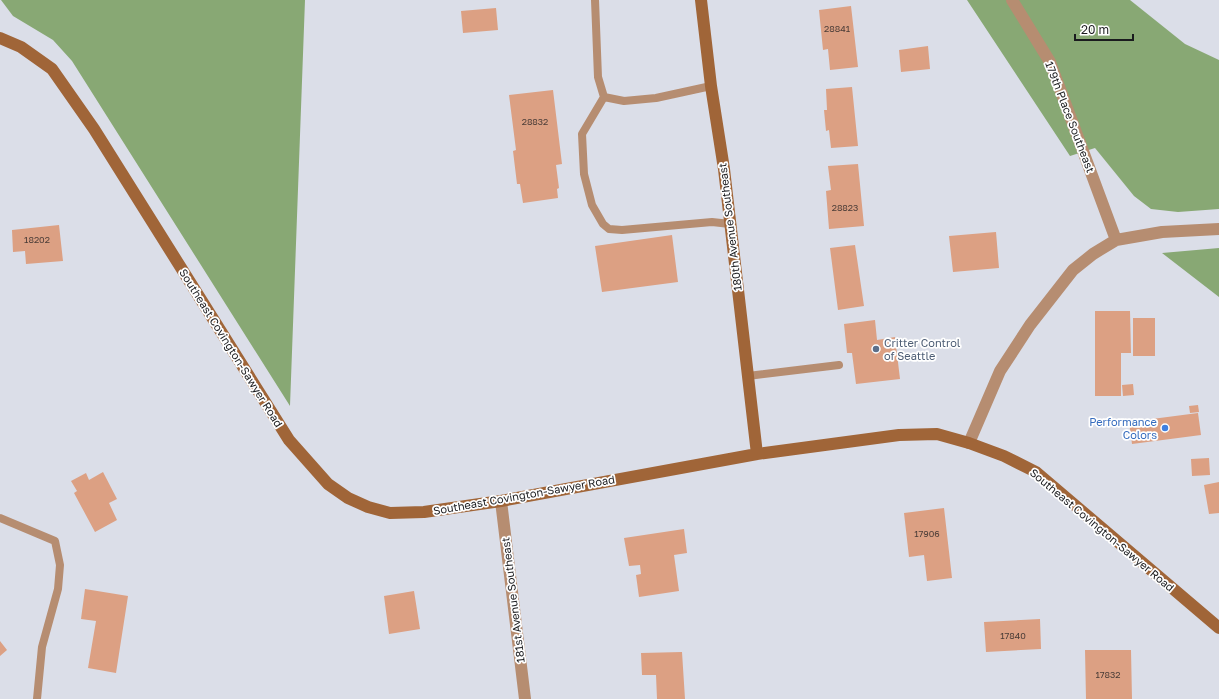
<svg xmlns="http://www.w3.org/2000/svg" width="1219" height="699" font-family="'Golos Text',sans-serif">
	<rect width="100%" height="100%" fill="#dbdee8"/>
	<!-- forest -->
	<path fill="#88a874" d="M 1,0 L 305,0 L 290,406 L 72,61 L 53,40 L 13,16 Z
		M 967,0 L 1130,0 L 1185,44 L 1219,60 L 1219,209 L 1178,212 L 1151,209 L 1134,196 L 1095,148 L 1070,156 Z
		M 1219,248 L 1219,297 L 1162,253 Z"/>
	<!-- building -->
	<path fill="#dca083" d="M 851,6 L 858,67 L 830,70 L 828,49 L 823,50 L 819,10 Z
		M 496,8 L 498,30 L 463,33 L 461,11 Z
		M 928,46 L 930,69 L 901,72 L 899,50 Z
		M 852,87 L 858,146 L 831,148 L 829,130 L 826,131 L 824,110 L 827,110 L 826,89 Z
		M 553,90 L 562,164 L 556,165 L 559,188 L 557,189 L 558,198 L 523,203 L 520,184 L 517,184 L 513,151 L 516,150 L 509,95 Z
		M 858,164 L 864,226 L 829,229 L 826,191 L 831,190 L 828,166 Z
		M 59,225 L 63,261 L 26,264 L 25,251 L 13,252 L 12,230 Z
		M 996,232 L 999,268 L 953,272 L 949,236 Z
		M 672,235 L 678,282 L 602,292 L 595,246 Z
		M 855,245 L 864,306 L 838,310 L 830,248 Z
		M 1095,311 L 1130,311 L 1131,353 L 1121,353 L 1121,396 L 1095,396 Z
		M 1133,318 L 1155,318 L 1155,356 L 1133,356 Z
		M 875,320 L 877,340 L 895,337 L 900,379 L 856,384 L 852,353 L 847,353 L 844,324 Z
		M 1133,384 L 1134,395 L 1123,396 L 1122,385 Z
		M 1198,405 L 1199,412 L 1190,413 L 1189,406 Z
		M 1198,413 L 1201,435 L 1132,444 L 1129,422 Z
		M 1209,458 L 1210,475 L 1192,476 L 1191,459 Z
		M 103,472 L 117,499 L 109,503 L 117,520 L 95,532 L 74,493 L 77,491 L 71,481 L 86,473 L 89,480 Z
		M 1219,482 L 1219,513 L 1209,514 L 1204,485 Z
		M 944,508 L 952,578 L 927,581 L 924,555 L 909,557 L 904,513 Z
		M 684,529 L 687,553 L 674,555 L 679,591 L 639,597 L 636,575 L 641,574 L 640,565 L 629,566 L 624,538 Z
		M 85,589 L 128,596 L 116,673 L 88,668 L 96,621 L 81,619 Z
		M 414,591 L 420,629 L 389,634 L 384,596 Z
		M 1040,619 L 1041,649 L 986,652 L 984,622 Z
		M 0,641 L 7,650 L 0,656 Z
		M 1085,650 L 1131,650 L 1132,699 L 1086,699 Z
		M 682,652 L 685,699 L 657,699 L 656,675 L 642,675 L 641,653 Z"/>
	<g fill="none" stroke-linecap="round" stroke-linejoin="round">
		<!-- lane -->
		<path stroke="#b68d71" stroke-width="8" d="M 595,0 L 598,77 L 604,97 L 624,101 L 656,98 L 711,86
			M 604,97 L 582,134 L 584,174 L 592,205 L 603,224 L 609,229 L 622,230 L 712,222 L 730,224
			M 748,376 L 839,365
			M 0,518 L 55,541 L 60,565 L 58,589 L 42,647 L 37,699"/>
		<!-- street -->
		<path stroke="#b68d71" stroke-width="12" d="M 1012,0 L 1050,62 L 1116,240
			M 969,443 L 1000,371 L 1030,325 L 1073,270 L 1093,254 L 1116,240 L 1162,232 L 1219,229
			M 501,501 L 525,699"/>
		<!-- secondary -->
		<path stroke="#a06538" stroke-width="12" d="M 701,0 L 711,86 L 724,169 L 757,454
			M 0,38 L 21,47 L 52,69 L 94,129 L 289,440 L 328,484 L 348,498 L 368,507 L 390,513 L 424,512 L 501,501 L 757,454 L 899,435 L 937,434 L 969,443 L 1004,456 L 1036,472 L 1219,628"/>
	</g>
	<!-- markers -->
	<circle fill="#5c6f8a" stroke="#fff" stroke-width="1.5" cx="876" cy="349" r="4"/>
	<circle fill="#3f7fe0" stroke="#fff" stroke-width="1.5" cx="1165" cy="428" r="4"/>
	<g text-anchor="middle" stroke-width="3.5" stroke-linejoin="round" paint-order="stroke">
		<!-- number labels -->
		<g font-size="9" fill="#4a3c37">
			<text x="837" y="32">28841</text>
			<text x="535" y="125">28832</text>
			<text x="845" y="211">28823</text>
			<text x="37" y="243">18202</text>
			<text x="927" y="537">17906</text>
			<text x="1013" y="639">17840</text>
			<text x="1108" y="678">17832</text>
		</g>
		<!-- street labels -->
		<g font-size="11" fill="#1a1b1e" stroke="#fff">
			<text transform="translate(1070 117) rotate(69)" y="4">179th Place Southeast</text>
			<text transform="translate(730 227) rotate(-97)" y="4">180th Avenue Southeast</text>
			<text transform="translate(231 348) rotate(58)" y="4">Southeast Covington-Sawyer Road</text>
			<text transform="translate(524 495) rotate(-10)" y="4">Southeast Covington-Sawyer Road</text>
			<text transform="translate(1102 530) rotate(40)" y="4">Southeast Covington-Sawyer Road</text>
			<text transform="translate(513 600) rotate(-97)" y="4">181st Avenue Southeast</text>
		</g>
		<!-- service labels -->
		<g font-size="11" fill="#4e5e75" stroke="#fff" text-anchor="start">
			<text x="884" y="347">Critter Control<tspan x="884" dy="13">of Seattle</tspan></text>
		</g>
		<!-- shop labels -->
		<g font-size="11" fill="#366cbe" stroke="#fff" text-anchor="end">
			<text x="1157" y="426">Performance<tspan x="1157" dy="13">Colors</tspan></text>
		</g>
	</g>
	<!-- scale -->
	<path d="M1075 34v6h58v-6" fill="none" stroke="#1a1b1e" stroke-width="2"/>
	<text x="1081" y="34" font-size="12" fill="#1a1b1e" stroke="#ffffff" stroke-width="3" paint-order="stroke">20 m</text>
</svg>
